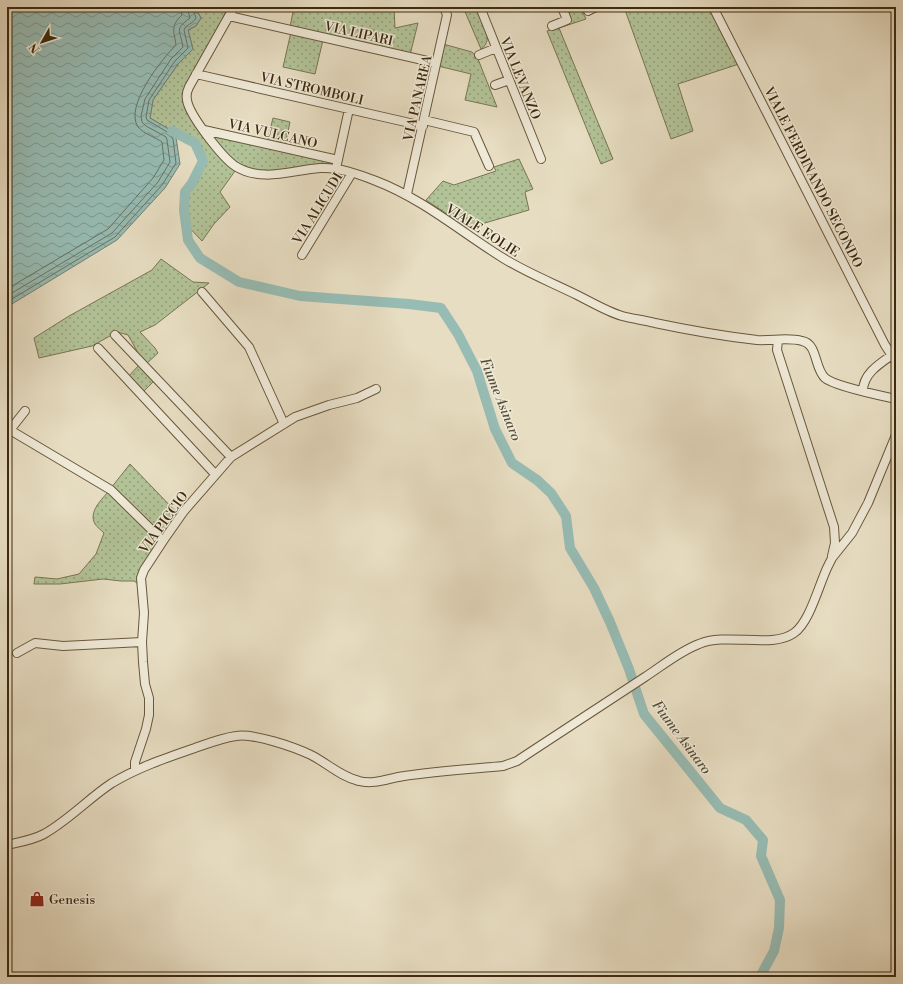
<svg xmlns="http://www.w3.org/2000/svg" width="903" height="984" font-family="'Libre Bodoni',serif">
	<defs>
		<pattern id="grass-dots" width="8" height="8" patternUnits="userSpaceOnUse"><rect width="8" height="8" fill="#b2c297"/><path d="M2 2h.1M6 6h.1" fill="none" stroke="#929e7a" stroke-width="1.8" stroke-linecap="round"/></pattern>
		<pattern id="water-waves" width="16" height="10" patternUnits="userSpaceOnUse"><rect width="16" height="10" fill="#97bcb4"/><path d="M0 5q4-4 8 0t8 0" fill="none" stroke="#7d9991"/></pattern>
	</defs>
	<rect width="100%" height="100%" fill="#e7ddc2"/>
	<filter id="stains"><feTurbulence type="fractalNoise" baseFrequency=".005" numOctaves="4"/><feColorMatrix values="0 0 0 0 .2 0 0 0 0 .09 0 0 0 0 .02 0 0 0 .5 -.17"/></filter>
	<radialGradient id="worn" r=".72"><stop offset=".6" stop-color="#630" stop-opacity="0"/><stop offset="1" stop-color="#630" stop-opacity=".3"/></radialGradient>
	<!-- grass -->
	<path fill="url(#grass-dots)" stroke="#787652" d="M 195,7 L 228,7 L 214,37 L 185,87 C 192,105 196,126 207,142 C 214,153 225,162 235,171 L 220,192 L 230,207 L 214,224 L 202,241 L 183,221 L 181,202 L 185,188 L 196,171 L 199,158 L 196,150 L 190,144 L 176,137 L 172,131 L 150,118 L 153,100 L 178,64 L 193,49 L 188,30 L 196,26 L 201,18 Z
		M 294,7 L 394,7 L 395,28 L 418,23 L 410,55 L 290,27 Z
		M 463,7 L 478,7 C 483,19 495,40 481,49 Z
		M 567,7 L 580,7 L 586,19 L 559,28 L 613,159 L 601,164 L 547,31 L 569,21 L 570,16 Z
		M 624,7 L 710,7 L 739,64 L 678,84 L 693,131 L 671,139 Z
		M 291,32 L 323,40 L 315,74 L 283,67 Z
		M 443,44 L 472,52 L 478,59 L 497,107 L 465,100 L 471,74 L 438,66 Z
		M 273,118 L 290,122 L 285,146 L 267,142 Z
		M 210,133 L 333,163 L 332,165 C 304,169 262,181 238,163 C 226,155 219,144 210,133 Z
		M 519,159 L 533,189 L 525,192 L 529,210 L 468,228 L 426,200 L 443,181 L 454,185 L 496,171 L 494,167 Z
		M 161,259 L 193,282 L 209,283 L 155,325 L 140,332 L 155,348 L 158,353 L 145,365 L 138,356 L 137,351 L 128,335 L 117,332 L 92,346 L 39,358 L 34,338 L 69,316 L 152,270 Z
		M 140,364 L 155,380 L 142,393 L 127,378 Z
		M 130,464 L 179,515 L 163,536 L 111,488 Z
		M 109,491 L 159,541 L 158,546 L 155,544 L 152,548 L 155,550 L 137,583 L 134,581 L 121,581 L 103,579 L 60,584 L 34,584 L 35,577 L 57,579 L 79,574 L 96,554 L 104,533 C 101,530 97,527 95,524 C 88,512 102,499 109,491 Z"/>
	<!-- water -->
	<path fill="url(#water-waves)" stroke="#738272" d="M 7,7 L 195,7 L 201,18 L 196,26 L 188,30 L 193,49 L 178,64 L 153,100 L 150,118 L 172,131 L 176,137 L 180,164 L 165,188 L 117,240 L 7,307 Z"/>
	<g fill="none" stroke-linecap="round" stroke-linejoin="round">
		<!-- shore -->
		<path stroke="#6a7361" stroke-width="1" d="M 7,289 L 108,229 L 153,178 L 164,160 L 162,142 C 155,137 144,134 138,127 C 124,106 162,59 176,45 C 174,31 170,26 182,15 L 181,7
			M 7,296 L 112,233 L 158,182 L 170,162 L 167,140 L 166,137 L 146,126 L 142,122 L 141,116 L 145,99 L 171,59 L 183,47 C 180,29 174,30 190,18 L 187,7
			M 7,302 L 115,237 L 162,185 L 176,163 L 173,139 L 169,133 L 147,120 L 146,117 L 149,100 L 175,61 L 188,48 L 184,30 C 186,24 193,24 196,18 L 192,7"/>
		<!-- river -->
		<path stroke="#97bcb4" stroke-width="10" d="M 172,131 L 195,143 L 203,161 L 192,183 L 185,192 L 184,210 L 188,240 L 200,258 L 239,282 L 300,296 L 409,304 L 441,308 L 458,334 L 477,371 L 495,429 L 512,463 L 537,480 L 551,493 L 566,516 L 570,548 L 594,588 L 610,622 L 629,669 L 644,714 L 720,808 L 746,820 L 763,840 L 761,856 L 780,900 L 779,928 L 774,951 L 760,977"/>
		<!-- minor casing -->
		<g stroke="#68573b" stroke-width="10">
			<path id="minor" d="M 234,7 L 189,87 C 187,91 186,95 187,100 C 189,115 222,157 235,166 C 262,183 292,170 320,168 C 339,167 358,174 376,181 C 423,199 461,232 503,258 C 527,273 553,283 577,295 C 591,302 608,312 622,316 C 633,319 644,320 655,323 C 688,330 722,336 757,340 C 772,341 788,337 802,341 C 818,344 814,368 825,378 C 834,386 882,396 896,399
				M 480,7 L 541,159
				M 713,7 L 885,345 L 896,362
				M 588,11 L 596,7
				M 229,16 L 436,63
				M 552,26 L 567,20 L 562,7
				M 479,55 L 496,48
				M 196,74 L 423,126
				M 495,85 L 509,80
				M 424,120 L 474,132 L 489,166
				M 204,130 L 338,160
				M 337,164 L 349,109
				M 407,194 L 447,15 L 444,7
				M 302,255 L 352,173
				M 202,292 L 249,347 L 284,424
				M 115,335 L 231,457
				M 778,340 L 777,350 L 834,527 L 835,543 L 832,556
				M 98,348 L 215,474
				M 863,391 C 863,374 879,364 892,355
				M 25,411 L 10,430 L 111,490 L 163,541
				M 17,653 L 35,643 L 63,646 L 142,642
				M 135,770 L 135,762 L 146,729 L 149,715 L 149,698 L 145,684 L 143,662 L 142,642 L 144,613 L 141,578 L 144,570 L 163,541 L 184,511 L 231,457 L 295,417 L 329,405 L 357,398 L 376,389
				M 7,845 C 20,842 33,840 44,834 C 69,820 89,798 112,783 C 139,767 166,758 195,748 C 209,743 222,738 236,736 C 254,733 294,747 311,755 C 327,763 341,777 359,781 C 374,785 389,778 404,776 C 436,771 470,769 503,766 L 517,761 L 526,755 C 565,729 605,703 645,677 C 662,666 680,651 699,644 C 727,632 772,649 794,633 C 810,622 819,584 828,566 L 832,558 L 852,533 L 868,503 L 896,435"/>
		</g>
		<!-- minor -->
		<use href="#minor" stroke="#efe9d7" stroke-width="8"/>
	</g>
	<!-- icons -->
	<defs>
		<g id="shop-bare" transform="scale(1.2)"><path d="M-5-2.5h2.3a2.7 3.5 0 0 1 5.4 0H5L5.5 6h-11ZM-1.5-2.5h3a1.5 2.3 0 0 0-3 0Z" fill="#8f2418" stroke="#efe9d7" stroke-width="2.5" paint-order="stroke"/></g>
	</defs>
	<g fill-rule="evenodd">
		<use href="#shop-bare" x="37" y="899"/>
	</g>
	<g text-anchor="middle" stroke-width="3" stroke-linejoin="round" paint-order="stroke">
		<!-- street labels -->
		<g font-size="13" fill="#3e2a0e" stroke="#efe9d7">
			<text transform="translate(359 33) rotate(13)" y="5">VIA LIPARI</text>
			<text transform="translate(521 78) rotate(68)" y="5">VIA LEVANZO</text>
			<text transform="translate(312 88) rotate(13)" y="5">VIA STROMBOLI</text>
			<text transform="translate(417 98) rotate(-77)" y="5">VIA PANAREA</text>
			<text transform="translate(273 133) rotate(13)" y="5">VIA VULCANO</text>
			<text transform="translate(814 177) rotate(63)" y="5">VIALE FERDINANDO SECONDO</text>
			<text transform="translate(317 208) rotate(-58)" y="5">VIA ALICUDI</text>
			<text transform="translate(483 230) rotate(33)" y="5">VIALE EOLIE</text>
			<text transform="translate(163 522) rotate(-54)" y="5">VIA PICCIO</text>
		</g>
		<!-- poi labels -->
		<g font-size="13" fill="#3e2a0e" stroke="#efe9d7" text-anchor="start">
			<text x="49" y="904">Genesis</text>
		</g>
		<!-- water labels -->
		<g font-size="14" font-style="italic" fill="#544e38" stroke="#efe9d7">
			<text transform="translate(501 399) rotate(68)" y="5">Fiume Asinaro</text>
			<text transform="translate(682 737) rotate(53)" y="5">Fiume Asinaro</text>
		</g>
	</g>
	<!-- margin -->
	<rect width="903" height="984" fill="none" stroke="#e7ddc2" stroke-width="24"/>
	<rect x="8" y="8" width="887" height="968" fill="none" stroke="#3e2a0e" stroke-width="2"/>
	<rect x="12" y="12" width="879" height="960" fill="none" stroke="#3e2a0e"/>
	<!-- north arrow -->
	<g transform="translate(42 42) rotate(231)" stroke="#efe9d7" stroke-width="3" paint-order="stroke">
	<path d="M0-3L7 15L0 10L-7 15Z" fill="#3e2a0e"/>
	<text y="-6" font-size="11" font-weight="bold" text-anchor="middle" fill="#3e2a0e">N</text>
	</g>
	<rect width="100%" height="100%" filter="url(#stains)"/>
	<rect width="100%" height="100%" fill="url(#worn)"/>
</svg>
